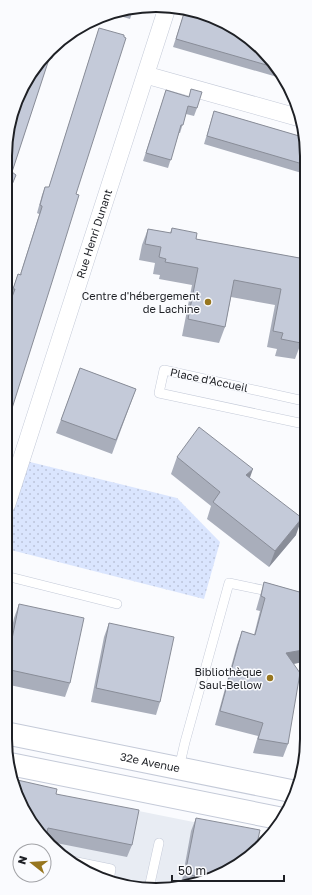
<svg xmlns="http://www.w3.org/2000/svg" width="312" height="895" font-family="'Golos Text',sans-serif">
	<defs>
		<pattern id="garden-dots" width="8" height="8" patternUnits="userSpaceOnUse"><rect width="8" height="8" fill="#dae5fe"/><path d="M2 2h.1M6 6h.1" fill="none" stroke="#bbc4da" stroke-width="1.8" stroke-linecap="round"/></pattern>
	</defs>
	<rect width="100%" height="100%" fill="#fafbfe"/>
	<!-- built -->
	<path fill="#e8ecf3" d="M 14,786 L 268,837 L 240,864 L 195,885 L 137,889 L 89,874 L 43,839 Z"/>
	<!-- garden -->
	<path fill="url(#garden-dots)" d="M 26,461 L 177,498 L 220,542 L 204,599 L 7,549 L 7,521 Z"/>
	<g fill="none" stroke-linecap="round" stroke-linejoin="round">
		<!-- lane casing -->
		<g stroke="#c4cad8" stroke-width="10">
			<path id="lane" d="M 304,424 L 159,393 L 164,370 L 304,401
				M 6,576 L 117,604
				M 179,768 L 185,742 L 229,583 L 272,592
				M 72,861 L 111,869 L 109,880
				M 149,888 L 159,843"/>
		</g>
		<!-- street casing -->
		<g stroke="#c4cad8" stroke-width="18">
			<g id="street">
				<path d="M 146,75 L 300,118"/>
				<path id="s1" d="M 7,504 L 167,8"/>
			</g>
		</g>
		<!-- secondary casing -->
		<g stroke="#c4cad8" stroke-width="24">
			<g id="secondary">
				<path id="s2" d="M 5,733 L 296,792"/>
				<path d="M 10,764 L 283,819"/>
			</g>
		</g>
		<!-- lane -->
		<use href="#lane" stroke="#fff" stroke-width="9"/>
		<!-- street -->
		<use href="#street" stroke="#fff" stroke-width="17"/>
		<!-- secondary -->
		<use href="#secondary" stroke="#fff" stroke-width="22"/>
	</g>
	<!-- wall -->
	<path fill="#a9aebb" d="M 134,7 L 130,19 L 113,14 Z
		M 184,13 L 269,56 L 284,79 L 173,47 Z
		M 99,28 L 76,194 L 12,297 L 10,297 L 18,274 L 20,275 L 39,215 L 39,214 L 37,213 L 42,195 L 45,187 L 49,187 Z
		M 57,46 L 52,59 L 49,58 L 12,172 L 9,192 L 10,117 L 36,64 Z
		M 191,89 L 197,108 L 194,116 L 186,114 L 180,133 L 179,133 L 168,168 L 143,161 L 166,90 L 189,97 Z
		M 214,111 L 306,138 L 305,174 L 204,144 Z
		M 172,228 L 196,239 L 305,259 L 301,343 L 295,359 L 275,356 L 277,349 L 267,347 L 275,305 L 231,297 L 225,327 L 219,343 L 182,336 L 192,285 L 159,279 L 160,275 L 153,274 L 155,263 L 139,260 L 142,245 L 148,229 L 170,233 Z
		M 80,368 L 136,389 L 112,454 L 56,433 Z
		M 177,457 L 250,478 L 296,535 L 269,567 L 207,519 L 211,506 L 171,474 Z
		M 264,582 L 303,593 L 303,662 L 294,664 L 288,744 L 283,757 L 253,753 L 258,736 L 215,725 L 237,645 L 242,631 L 254,635 L 260,611 L 256,610 Z
		M 19,604 L 70,683 L 65,697 L 5,684 L 6,657 L 14,618 Z
		M 109,623 L 160,702 L 156,715 L 91,702 L 104,637 Z
		M 56,794 L 132,845 L 127,857 L 46,841 L 43,839 Z
		M 196,818 L 240,864 L 195,885 L 181,886 L 191,831 Z"/>
	<!-- shaded-wall -->
	<path fill="#898d98" d="M 253,469 L 247,486 L 246,475 Z
		M 302,518 L 296,535 L 269,567 L 275,551 Z
		M 303,650 L 303,662 L 281,666 L 286,653 Z"/>
	<!-- building -->
	<path fill="#c4cad9" stroke="#898d98" d="M 134,7 L 133,11 L 127,9 Z
		M 184,13 L 235,28 L 269,56 L 277,68 L 176,39 Z
		M 99,28 L 124,35 L 124,37 L 126,38 L 76,194 L 79,195 L 52,282 L 8,421 L 9,305 L 15,289 L 13,289 L 18,274 L 21,275 L 21,273 L 42,207 L 42,206 L 40,205 L 45,187 L 49,187 Z
		M 57,46 L 55,51 L 53,50 Z
		M 52,50 L 12,172 L 16,175 L 9,192 L 10,117 L 36,64 Z
		M 191,89 L 202,92 L 197,108 L 188,106 L 183,125 L 181,125 L 171,160 L 146,153 L 166,90 L 189,97 Z
		M 214,111 L 306,138 L 306,165 L 207,136 Z
		M 172,228 L 197,233 L 196,239 L 305,259 L 305,323 L 301,343 L 281,339 L 283,333 L 273,331 L 281,289 L 234,280 L 225,327 L 188,319 L 198,268 L 165,262 L 166,259 L 159,257 L 161,247 L 145,244 L 148,229 L 171,233 Z
		M 80,368 L 136,389 L 116,440 L 61,420 Z
		M 199,427 L 253,469 L 246,475 L 302,518 L 275,551 L 213,502 L 220,492 L 177,457 Z
		M 264,582 L 303,593 L 303,650 L 286,653 L 300,673 L 288,744 L 258,739 L 263,723 L 220,711 L 242,631 L 255,635 L 265,598 L 261,596 Z
		M 19,604 L 84,618 L 70,683 L 6,669 Z
		M 109,623 L 174,637 L 160,702 L 96,688 Z
		M 13,779 L 57,789 L 56,794 L 139,810 L 132,845 L 48,828 L 45,840 L 43,839 L 16,797 Z
		M 196,818 L 260,830 L 256,848 L 240,864 L 209,878 L 185,874 Z"/>
	<!-- markers -->
	<g fill="#97761f" stroke="#fafbfe" stroke-width="1.5">
		<circle cx="208" cy="302" r="4"/>
		<circle cx="270" cy="678" r="4"/>
	</g>
	<g text-anchor="middle" stroke-width="3" stroke-linejoin="round" paint-order="stroke">
		<!-- street labels -->
		<g font-size="11" fill="#1e2025" stroke="#fafbfe">
			<text dy="4" stroke="none"><textPath href="#s1" startOffset="284">Rue Henri Dunant</textPath></text>
			<text transform="translate(209 380) rotate(12)" y="4">Place d'Accueil</text>
			<text dy="4" stroke="none"><textPath href="#s2" startOffset="148">32e Avenue</textPath></text>
		</g>
		<!-- poi labels -->
		<g font-size="11" fill="#1e2025" stroke="#fafbfe" text-anchor="end">
			<text x="200" y="300">Centre d'hébergement<tspan x="200" dy="13">de Lachine</tspan></text>
			<text x="262" y="676">Bibliothèque<tspan x="262" dy="13">Saul-Bellow</tspan></text>
		</g>
	</g>
	<!-- crop -->
	<path d="M0 0H312V895H0ZM156 12H156A144 144 0 0 1 300 156V739A144 144 0 0 1 156 883H156A144 144 0 0 1 12 739V156A144 144 0 0 1 156 12Z" fill="#fafbfe" fill-rule="evenodd"/>
	<path fill="none" stroke="#1e2025" stroke-width="2" d="M156 12H156A144 144 0 0 1 300 156V739A144 144 0 0 1 156 883H156A144 144 0 0 1 12 739V156A144 144 0 0 1 156 12Z"/>
	<!-- north arrow -->
	<g transform="translate(32 863) rotate(287)"><circle r="19" fill="#fafbfe" stroke="#a2a3a7"/>
	<path d="M0-3L7 15L0 10L-7 15Z" fill="#97761f"/>
	<text y="-6" font-size="11" font-weight="bold" text-anchor="middle" fill="#1e2025">N</text>
	</g>
	<!-- scale -->
	<path d="M172 875v6h112v-6" fill="none" stroke="#1e2025" stroke-width="2"/>
	<text x="178" y="875" font-size="12" fill="#1e2025" stroke="#fafbfe" stroke-width="3" paint-order="stroke">50 m</text>
</svg>
